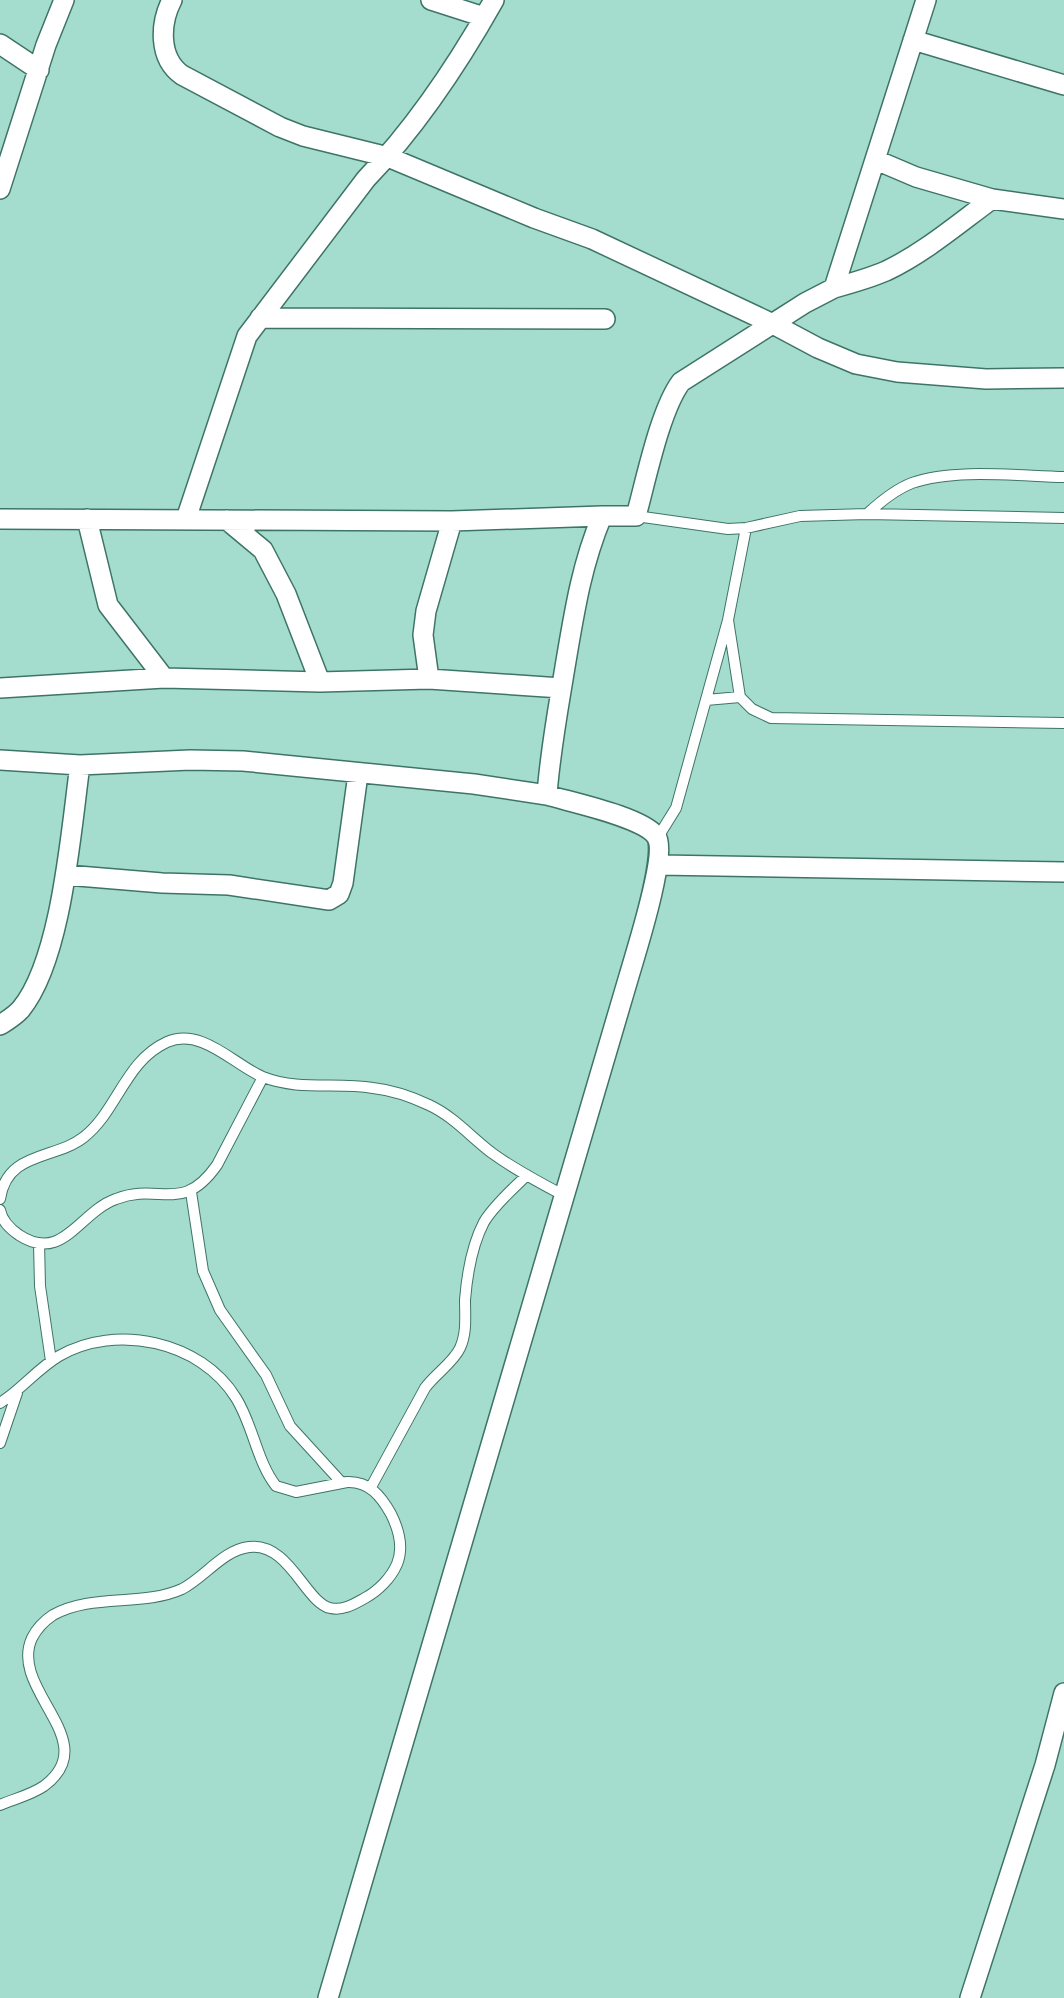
<svg xmlns="http://www.w3.org/2000/svg" width="1064" height="1998" font-family="Manrope,sans-serif">
	<rect width="100%" height="100%" fill="#a4ddce"/>
	<g fill="none" stroke-linecap="round" stroke-linejoin="round">
		<!-- lane casing -->
		<g stroke="#3e7467" stroke-width="12">
			<path id="lane" d="M 867,514 C 880,502 896,489 912,483 C 954,468 1019,476 1064,477
				M 636,516 L 728,529 L 746,528 L 800,516 L 867,514 L 1064,518
				M 728,620 L 740,697 L 752,709 L 771,718 L 1064,723
				M 706,700 L 740,697
				M 658,837 L 676,808 L 728,620 L 746,528
				M 191,1192 L 203,1271 L 220,1310 L 266,1375 L 290,1426 L 342,1483
				M 0,1199 C 7,1151 55,1160 84,1137 C 118,1110 125,1061 167,1042 C 202,1027 234,1065 263,1077 C 299,1091 336,1082 373,1088 C 391,1090 412,1097 429,1105 C 453,1116 471,1137 492,1153 C 514,1169 540,1183 565,1196
				M 0,1210 C 2,1221 9,1228 19,1235 C 63,1264 79,1212 116,1199 C 160,1182 182,1215 217,1165 L 263,1077
				M 39,1243 L 40,1286 L 51,1361
				M 0,1403 C 21,1390 37,1369 59,1356 C 116,1323 201,1341 236,1398 C 253,1425 257,1462 276,1486 L 296,1492 L 347,1482 C 369,1481 381,1496 391,1514 C 399,1530 404,1547 397,1564 C 391,1578 378,1591 365,1598 C 354,1604 343,1611 330,1608 C 305,1602 289,1542 249,1547 C 223,1550 204,1578 182,1589 C 142,1607 92,1593 53,1615 C 44,1621 37,1628 32,1638 C 8,1690 105,1741 44,1786 C 31,1795 14,1799 0,1805
				M 0,1443 L 17,1393
				M 371,1487 L 425,1388 C 435,1374 453,1363 460,1348 C 467,1333 465,1316 465,1300 C 467,1275 472,1245 484,1222 C 495,1204 513,1189 527,1175"/>
		</g>
		<!-- street casing -->
		<g stroke="#3e7467" stroke-width="22">
			<path id="street" d="M 172,0 C 160,23 158,58 182,75 L 280,127 L 303,136 L 388,157 L 534,218 L 592,239 L 773,324 L 818,348 L 856,364 L 897,372 L 986,379 L 1064,378
				M 431,0 L 484,17
				M 913,40 L 1064,85
				M 0,44 L 39,70
				M 876,160 L 916,177 L 992,199 L 1064,209
				M 0,189 L 46,45 L 64,0
				M 834,288 C 852,283 870,278 886,271 C 924,253 958,224 992,199
				M 260,318 L 605,319
				M 0,519 L 452,521 L 602,516
				M 87,519 L 108,605 L 164,678
				M 186,519 L 247,336 L 366,179 C 417,126 458,64 494,0
				M 227,520 L 263,550 L 286,594 L 320,682
				M 429,679 L 423,635 L 426,611 L 452,521
				M 0,688 L 164,678 L 320,682 L 429,679 L 561,688
				M 0,760 L 80,765 L 190,760 L 243,761 L 474,784 L 547,795
				M 659,865 L 1064,872
				M 66,875 L 162,883 L 229,885 L 329,900 L 339,894 L 343,883 L 358,774
				M 0,1025 C 8,1020 15,1016 21,1009 C 62,959 71,829 80,765
				M 328,1998 L 629,976 C 636,952 668,852 656,836 C 643,817 570,802 547,795 C 550,752 558,710 565,667 C 574,614 581,566 602,516 L 636,516 C 646,480 660,410 681,382 L 805,303 L 834,288 L 926,0
				M 970,1998 L 1045,1765 L 1064,1693"/>
		</g>
		<!-- lane -->
		<use href="#lane" stroke="#fff" stroke-width="10"/>
		<!-- street -->
		<use href="#street" stroke="#fff" stroke-width="19"/>
	</g>
</svg>
